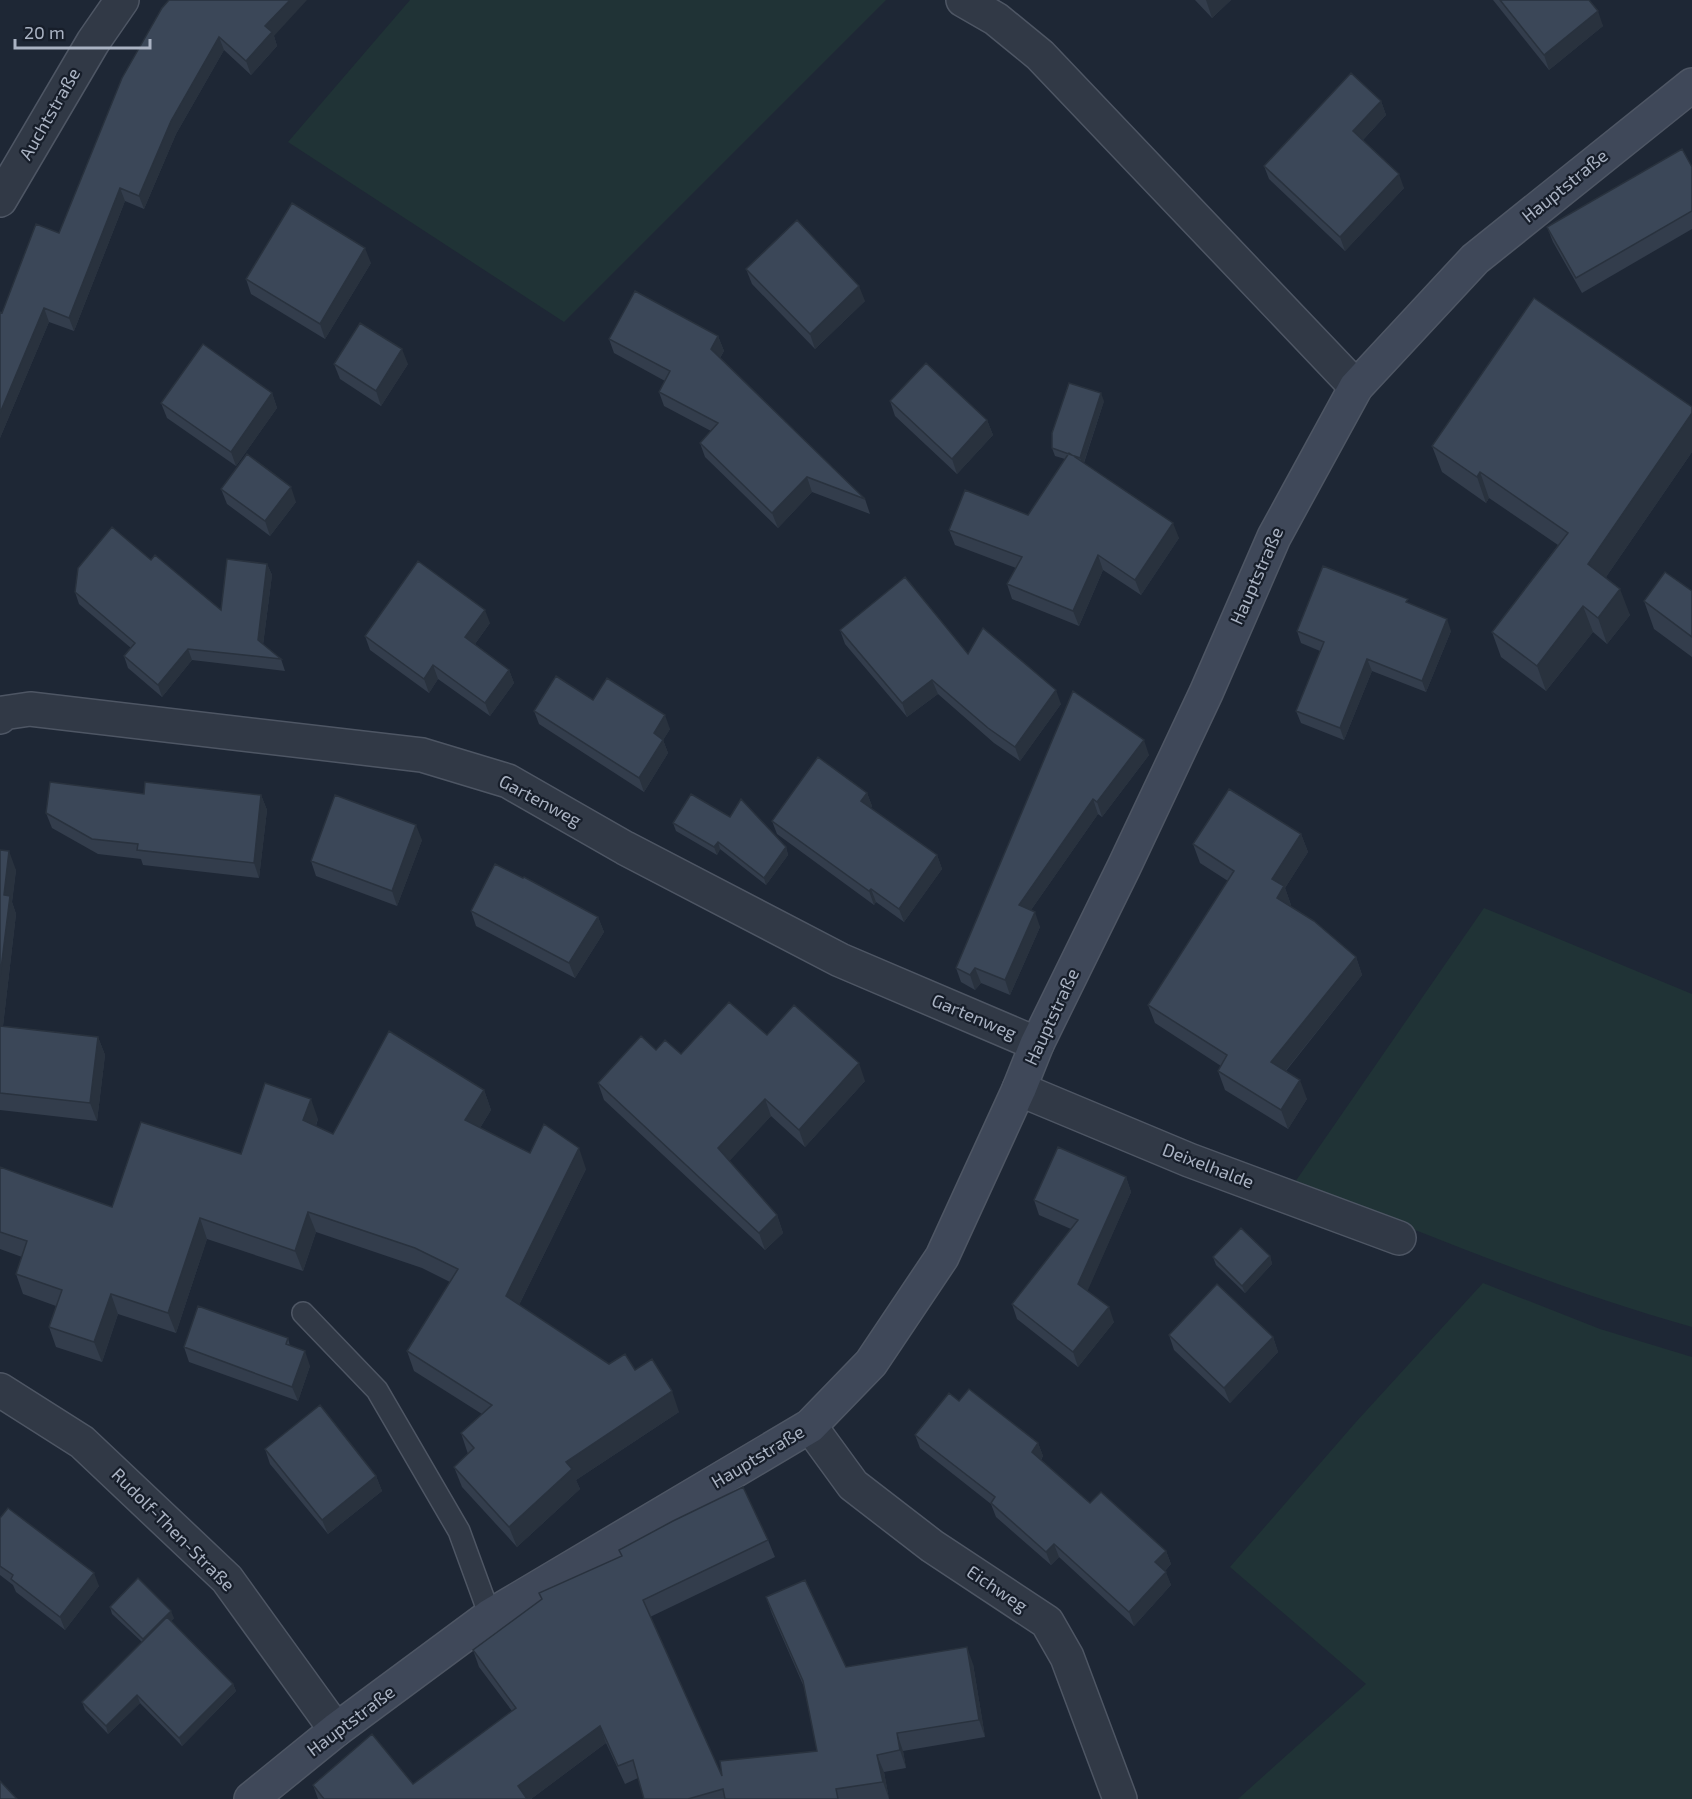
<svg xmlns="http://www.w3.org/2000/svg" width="1692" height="1799" font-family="'Exo 2',sans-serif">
	<rect width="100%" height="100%" fill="#1e2735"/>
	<!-- green -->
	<path fill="#203336" d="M 410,0 L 886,0 L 564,322 L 288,142 Z
		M 1484,908 L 1692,994 L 1692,1327 C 1556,1289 1426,1234 1295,1182 Z
		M 1483,1283 L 1600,1329 L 1692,1357 L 1692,1799 L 1238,1799 L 1366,1684 L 1230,1567 L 1356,1422 Z"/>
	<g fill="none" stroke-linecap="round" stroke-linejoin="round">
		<!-- lane casing -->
		<g stroke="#4e5664" stroke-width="24">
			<path id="lane" d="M 303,1313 L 377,1390 L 459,1531 L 490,1616"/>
		</g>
		<!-- street casing -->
		<g stroke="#4e5664" stroke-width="36">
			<path id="street" d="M 963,0 L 996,19 L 1040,55 L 1356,387
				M 0,200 L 93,42 L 122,0
				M 0,717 L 3,713 L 30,709 L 422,755 L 508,781 L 625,848 L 840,960 L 1037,1044
				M 1019,1089 L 1189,1160 L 1399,1238
				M 0,1390 L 82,1442 L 227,1579 L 336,1730
				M 810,1426 L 853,1485 L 932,1546 L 1047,1622 L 1067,1657 L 1120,1799"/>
		</g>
		<!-- secondary casing -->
		<g stroke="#4e5664" stroke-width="36">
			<path id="secondary" d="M 251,1799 L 336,1730 L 490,1616 L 810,1426 L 871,1363 L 942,1257 L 1019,1089 L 1037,1044 L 1124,867 L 1206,693 L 1274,537 L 1356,387 L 1475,259 L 1692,85"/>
		</g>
		<!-- lane -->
		<use href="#lane" stroke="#313946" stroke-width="21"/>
		<!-- street -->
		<use href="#street" stroke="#313946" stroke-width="33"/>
		<!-- secondary -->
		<use href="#secondary" stroke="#3f4859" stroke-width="33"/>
	</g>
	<!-- wall -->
	<path fill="#333d4c" d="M 1195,0 L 1231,0 L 1212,18 Z
		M 1493,0 L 1589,0 L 1603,26 L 1549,70 Z
		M 162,8 L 274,36 L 277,46 L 251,75 L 224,50 L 176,134 L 144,209 L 125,201 L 74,331 L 49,322 L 0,438 L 0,312 L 2,313 L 59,233 Z
		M 1381,101 L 1386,115 L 1363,140 L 1404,188 L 1345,251 L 1269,179 L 1264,166 Z
		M 1692,167 L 1692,229 L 1582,293 L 1553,242 L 1547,227 Z
		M 371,263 L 325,339 L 251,294 L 246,279 Z
		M 746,269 L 865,301 L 815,349 L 752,284 Z
		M 718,336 L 724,351 L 720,358 L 865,499 L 870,514 L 812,492 L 778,528 L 705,457 L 700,443 L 711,431 L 664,406 L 659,392 L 665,381 L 614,353 L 609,339 Z
		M 334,364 L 408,364 L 381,406 L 340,379 Z
		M 272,393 L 277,408 L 236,466 L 167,418 L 161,403 Z
		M 890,401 L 987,420 L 993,435 L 957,474 L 895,416 Z
		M 1104,401 L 1084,463 L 1179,538 L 1141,595 L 1103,570 L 1079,626 L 1012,599 L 1007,584 L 1016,568 L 955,545 L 949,530 L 1028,515 L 1065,459 L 1055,456 L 1052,448 Z
		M 1692,413 L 1692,452 L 1606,577 L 1630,615 L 1607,644 L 1593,632 L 1546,691 L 1501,657 L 1492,632 L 1558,545 L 1489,498 L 1486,503 L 1442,472 L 1432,446 Z
		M 221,489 L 296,502 L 270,536 L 227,504 Z
		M 151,560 L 221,610 L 267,564 L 272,575 L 263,645 L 281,659 L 285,671 L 192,660 L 162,697 L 128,668 L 124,656 L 131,648 L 79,604 L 75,592 Z
		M 1692,591 L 1692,657 L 1654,629 L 1644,601 Z
		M 1409,604 L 1451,631 L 1426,692 L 1372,671 L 1344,740 L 1301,723 L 1296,711 L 1320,651 L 1301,643 L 1297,631 Z
		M 490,623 L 475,644 L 509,670 L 514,683 L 490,716 L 438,679 L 429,693 L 370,650 L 365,636 Z
		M 840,630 L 968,654 L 1061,704 L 1020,761 L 994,743 L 938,694 L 907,717 L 845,644 Z
		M 1073,691 L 1149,755 L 1102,817 L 1098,814 L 1031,910 L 1040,927 L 1010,995 L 981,983 L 975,990 L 961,982 L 956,968 Z
		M 593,700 L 670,729 L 663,740 L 668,753 L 644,792 L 539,724 L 534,711 Z
		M 867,793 L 872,806 L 871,808 L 937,855 L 942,869 L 904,922 L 876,902 L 874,905 L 777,834 L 772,821 Z
		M 144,794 L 261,795 L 267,810 L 259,878 L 143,865 L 141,859 L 98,854 L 52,828 L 46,813 Z
		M 730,817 L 786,847 L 788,855 L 766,885 L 720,849 L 717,855 L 676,831 L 673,823 Z
		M 1301,834 L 1308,852 L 1285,888 L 1291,905 L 1290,906 L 1356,957 L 1362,975 L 1286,1071 L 1307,1099 L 1288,1129 L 1225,1090 L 1218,1071 L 1221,1066 L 1155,1023 L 1148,1005 L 1228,881 L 1200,863 L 1193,844 Z
		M 422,840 L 397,906 L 316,876 L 311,861 Z
		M 0,850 L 16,870 L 12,902 L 16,914 L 3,1026 L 98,1037 L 105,1055 L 97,1121 L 0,1110 Z
		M 471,911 L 598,917 L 604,932 L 575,978 L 476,926 Z
		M 767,1035 L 865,1081 L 805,1147 L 771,1116 L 729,1161 L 777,1215 L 783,1233 L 765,1250 L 604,1100 L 598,1083 L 656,1050 L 681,1054 Z
		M 484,1090 L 491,1110 L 480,1128 L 530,1153 L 586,1169 L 519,1305 L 609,1364 L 635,1370 L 679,1412 L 576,1480 L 580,1489 L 517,1547 L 462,1487 L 454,1467 L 468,1454 L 461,1433 L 482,1414 L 414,1371 L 407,1351 L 450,1282 L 422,1268 L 316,1232 L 303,1271 L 207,1239 L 176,1333 L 118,1314 L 102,1362 L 56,1347 L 49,1327 L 56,1306 L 23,1294 L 16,1274 L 22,1257 L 0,1249 L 0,1167 L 112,1207 L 241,1154 L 318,1119 L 316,1126 L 333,1134 Z
		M 1126,1177 L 1131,1192 L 1087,1291 L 1114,1322 L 1078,1367 L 1017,1319 L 1012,1304 L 1071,1229 L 1039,1215 L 1034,1200 Z
		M 1270,1256 L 1272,1264 L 1245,1293 L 1216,1265 L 1213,1257 Z
		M 1169,1335 L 1273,1337 L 1278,1352 L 1230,1403 L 1174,1350 Z
		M 288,1338 L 290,1346 L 310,1366 L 298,1401 L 189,1362 L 184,1347 Z
		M 959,1401 L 1038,1443 L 1043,1456 L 1041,1460 L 1090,1503 L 1166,1551 L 1171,1564 L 1165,1571 L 1171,1585 L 1134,1626 L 1059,1557 L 1051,1565 L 996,1517 L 991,1504 L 920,1448 L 915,1435 Z
		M 265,1449 L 376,1476 L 382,1491 L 328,1534 L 270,1464 Z
		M 0,1518 L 99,1586 L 65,1630 L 16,1592 L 13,1585 L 0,1575 Z
		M 768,1540 L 775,1557 L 650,1617 L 722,1776 L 817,1751 L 804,1687 L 772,1614 L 766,1597 L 846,1667 L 973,1664 L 985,1737 L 903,1751 L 906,1768 L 884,1772 L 889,1799 L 644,1799 L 638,1778 L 625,1784 L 606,1743 L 531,1799 L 318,1799 L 313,1785 L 413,1784 L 512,1711 L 479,1667 L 473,1650 L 542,1600 L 539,1593 Z
		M 110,1607 L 174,1618 L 171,1621 L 233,1684 L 236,1691 L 182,1746 L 140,1703 L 108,1734 L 85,1710 L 82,1702 L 142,1642 L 112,1614 Z"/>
	<!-- shaded-wall -->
	<path fill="#29323e" d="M 290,0 L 307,0 L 274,36 L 277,46 L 251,75 L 246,61 L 265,26 Z
		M 1206,0 L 1231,0 L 1212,18 Z
		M 1598,11 L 1603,26 L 1549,70 L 1544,55 Z
		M 219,37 L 224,50 L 176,134 L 144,209 L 139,196 L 171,121 Z
		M 1381,101 L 1386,115 L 1358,145 L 1353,131 Z
		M 1399,174 L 1404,188 L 1345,251 L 1340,237 Z
		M 120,188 L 125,201 L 74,331 L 69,318 Z
		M 365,248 L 371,263 L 325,339 L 320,324 Z
		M 859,286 L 865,301 L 815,349 L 810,334 Z
		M 44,308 L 49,322 L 0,438 L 0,413 Z
		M 718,336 L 724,351 L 716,364 L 711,349 Z
		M 402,349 L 408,364 L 381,406 L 376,391 Z
		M 272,393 L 277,408 L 236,466 L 231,452 Z
		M 1101,393 L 1104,401 L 1083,465 L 1080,458 Z
		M 1692,413 L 1692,452 L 1597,590 L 1588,564 Z
		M 987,420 L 993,435 L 957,474 L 952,459 Z
		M 1480,472 L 1489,498 L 1486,503 L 1477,477 Z
		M 807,477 L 812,492 L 778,528 L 772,513 Z
		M 291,487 L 296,502 L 270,536 L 265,521 Z
		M 1173,523 L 1179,538 L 1141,595 L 1135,580 Z
		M 1098,555 L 1103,570 L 1079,626 L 1073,611 Z
		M 267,564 L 272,575 L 262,652 L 258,640 Z
		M 1620,589 L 1630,615 L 1607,644 L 1598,618 Z
		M 1583,606 L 1593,632 L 1546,691 L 1537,666 Z
		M 485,610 L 490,623 L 470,651 L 465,637 Z
		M 1447,619 L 1451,631 L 1426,692 L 1422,681 Z
		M 188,649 L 192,660 L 162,697 L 158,685 Z
		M 1367,659 L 1372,671 L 1344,740 L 1340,728 Z
		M 433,665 L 438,679 L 429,693 L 424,679 Z
		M 509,670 L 514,683 L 490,716 L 485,703 Z
		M 932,680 L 938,694 L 907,717 L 902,703 Z
		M 1056,690 L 1061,704 L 1020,761 L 1015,747 Z
		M 665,715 L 670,729 L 659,747 L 654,733 Z
		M 663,740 L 668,753 L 644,792 L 639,778 Z
		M 1144,740 L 1149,755 L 1102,817 L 1097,802 Z
		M 867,793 L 872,806 L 866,814 L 861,801 Z
		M 261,795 L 267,810 L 259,878 L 254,863 Z
		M 1093,799 L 1098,814 L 1024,920 L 1019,905 Z
		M 416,825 L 422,840 L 397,906 L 392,891 Z
		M 1301,834 L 1308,852 L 1285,888 L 1291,905 L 1284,916 L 1277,898 L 1272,879 Z
		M 718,842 L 720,849 L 717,855 L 714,847 Z
		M 786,847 L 788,855 L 766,885 L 764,878 Z
		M 9,851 L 16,870 L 12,902 L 16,914 L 1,1043 L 0,1041 L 0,977 L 4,895 Z
		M 937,855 L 942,869 L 904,922 L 899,909 Z
		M 871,889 L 876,902 L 874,905 L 869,891 Z
		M 1035,912 L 1040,927 L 1010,995 L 1005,980 Z
		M 598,917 L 604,932 L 575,978 L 569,963 Z
		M 1356,957 L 1362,975 L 1278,1080 L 1271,1062 Z
		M 975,968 L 981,983 L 975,990 L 970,975 Z
		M 98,1037 L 105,1055 L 97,1121 L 90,1103 Z
		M 859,1063 L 865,1081 L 805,1147 L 799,1130 Z
		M 1300,1080 L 1307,1099 L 1288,1129 L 1281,1110 Z
		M 484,1090 L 491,1110 L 472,1141 L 465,1120 Z
		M 311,1099 L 318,1119 L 310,1140 L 303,1120 Z
		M 765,1099 L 771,1116 L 725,1166 L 718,1148 Z
		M 579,1148 L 586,1169 L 513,1317 L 506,1296 Z
		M 1126,1177 L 1131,1192 L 1084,1299 L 1078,1284 Z
		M 308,1212 L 316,1232 L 303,1271 L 295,1251 Z
		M 777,1215 L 783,1233 L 765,1250 L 759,1233 Z
		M 200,1218 L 207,1239 L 176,1333 L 168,1313 Z
		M 1270,1256 L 1272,1264 L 1245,1293 L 1242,1286 Z
		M 111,1294 L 118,1314 L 102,1362 L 94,1342 Z
		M 1109,1307 L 1114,1322 L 1078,1367 L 1073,1352 Z
		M 1273,1337 L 1278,1352 L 1230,1403 L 1224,1388 Z
		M 305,1351 L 310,1366 L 298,1401 L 292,1387 Z
		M 672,1391 L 679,1412 L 576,1480 L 580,1489 L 517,1547 L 509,1527 L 566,1462 Z
		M 1038,1443 L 1043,1456 L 1037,1465 L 1032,1452 Z
		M 376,1476 L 382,1491 L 328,1534 L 322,1520 Z
		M 1054,1544 L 1059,1557 L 1051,1565 L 1046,1552 Z
		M 1166,1551 L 1171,1564 L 1160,1576 L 1155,1562 Z
		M 1166,1572 L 1171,1585 L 1134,1626 L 1129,1612 Z
		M 94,1573 L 99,1586 L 65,1630 L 60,1617 Z
		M 171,1611 L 174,1618 L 146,1646 L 143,1639 Z
		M 967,1647 L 973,1664 L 985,1737 L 979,1720 Z
		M 233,1684 L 236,1691 L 182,1746 L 179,1738 Z
		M 137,1695 L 140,1703 L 108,1734 L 106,1726 Z
		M 600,1726 L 606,1743 L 531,1799 L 522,1799 L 518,1786 Z
		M 897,1733 L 903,1751 L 906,1768 L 900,1750 Z
		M 877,1755 L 884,1772 L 889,1799 L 883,1782 Z"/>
	<!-- building -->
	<path fill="#3b4758" stroke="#29323e" stroke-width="1.5" d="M 169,0 L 290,0 L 265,26 L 272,32 L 246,61 L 219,37 L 171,121 L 139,196 L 120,188 L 69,318 L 44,308 L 0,413 L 0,312 L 2,313 L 36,224 L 59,233 L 122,78 L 162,8 Z
		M 1500,0 L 1589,0 L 1598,11 L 1544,55 Z
		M 1351,73 L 1381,101 L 1353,131 L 1399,174 L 1340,237 L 1264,166 Z
		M 1682,149 L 1692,167 L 1692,211 L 1576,278 L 1547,227 Z
		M 292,203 L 365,248 L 320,324 L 246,279 Z
		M 797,220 L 859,286 L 810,334 L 746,269 Z
		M 635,291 L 718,336 L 711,349 L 865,499 L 807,477 L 772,513 L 700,443 L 718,423 L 659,392 L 670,371 L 609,339 Z
		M 1534,298 L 1692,407 L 1692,413 L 1588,564 L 1620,589 L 1598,618 L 1583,606 L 1537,666 L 1492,632 L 1568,533 L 1480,472 L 1477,477 L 1432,446 Z
		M 360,323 L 402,349 L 376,391 L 334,364 Z
		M 203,344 L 272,393 L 231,452 L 161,403 Z
		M 926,363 L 987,420 L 952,459 L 890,401 Z
		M 1069,383 L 1101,393 L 1080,458 L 1052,448 L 1052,433 Z
		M 1069,453 L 1173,523 L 1135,580 L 1098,555 L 1073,611 L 1007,584 L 1022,557 L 949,530 L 965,490 L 1028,515 Z
		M 247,454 L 291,487 L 265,521 L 221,489 Z
		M 112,527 L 151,560 L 155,555 L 221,610 L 227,559 L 267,564 L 258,640 L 281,659 L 188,649 L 158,685 L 124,656 L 135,643 L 75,592 L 78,568 Z
		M 418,561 L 485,610 L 465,637 L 509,670 L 485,703 L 433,665 L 424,679 L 365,636 Z
		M 1323,566 L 1408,599 L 1406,602 L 1447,619 L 1422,681 L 1367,659 L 1340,728 L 1296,711 L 1324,642 L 1297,631 Z
		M 1665,572 L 1692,591 L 1692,637 L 1644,601 Z
		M 905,577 L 968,654 L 983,628 L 1056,690 L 1015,747 L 988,728 L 932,680 L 902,703 L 840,630 Z
		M 556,676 L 593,700 L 607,678 L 665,715 L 654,733 L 663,740 L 639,778 L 534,711 Z
		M 1073,691 L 1144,740 L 1097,802 L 1093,799 L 1019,905 L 1035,912 L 1005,980 L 975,968 L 970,975 L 956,968 Z
		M 818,757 L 867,793 L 861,801 L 937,855 L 899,909 L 871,889 L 869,891 L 772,821 Z
		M 50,782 L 144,794 L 145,782 L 261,795 L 254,863 L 137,850 L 138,844 L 92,839 L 46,813 Z
		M 1229,789 L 1301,834 L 1272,879 L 1284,886 L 1277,898 L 1314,921 L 1356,957 L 1271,1062 L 1300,1080 L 1281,1110 L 1218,1071 L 1227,1055 L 1148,1005 L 1234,871 L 1193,844 Z
		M 691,794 L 730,817 L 741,799 L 786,847 L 764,878 L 718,842 L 714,847 L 673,823 Z
		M 335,795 L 416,825 L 392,891 L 311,861 Z
		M 0,850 L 9,851 L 4,895 L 10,896 L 0,977 Z
		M 495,864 L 523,878 L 524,877 L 598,917 L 569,963 L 471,911 Z
		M 729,1002 L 767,1035 L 794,1005 L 859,1063 L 799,1130 L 765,1099 L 718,1148 L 777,1215 L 759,1233 L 598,1083 L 641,1036 L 656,1050 L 665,1040 L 681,1054 Z
		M 0,1026 L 98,1037 L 90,1103 L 0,1093 Z
		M 389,1031 L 484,1090 L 465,1120 L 530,1153 L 544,1124 L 579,1148 L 506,1296 L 609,1364 L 625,1354 L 635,1370 L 652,1359 L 672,1391 L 566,1462 L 572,1469 L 509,1527 L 454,1467 L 474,1448 L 461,1433 L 492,1405 L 407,1351 L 458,1269 L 415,1248 L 308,1212 L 295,1251 L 200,1218 L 168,1313 L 111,1294 L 94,1342 L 49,1327 L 62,1290 L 16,1274 L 27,1241 L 0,1232 L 0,1167 L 112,1207 L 141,1122 L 241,1154 L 265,1083 L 311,1099 L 303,1120 L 333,1134 Z
		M 1058,1147 L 1126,1177 L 1078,1284 L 1109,1307 L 1073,1352 L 1012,1304 L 1078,1220 L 1034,1200 Z
		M 1241,1228 L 1270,1256 L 1242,1286 L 1213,1257 Z
		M 1217,1284 L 1273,1337 L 1224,1388 L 1169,1335 Z
		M 198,1306 L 288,1338 L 286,1344 L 305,1351 L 292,1387 L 184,1347 Z
		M 969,1389 L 1038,1443 L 1032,1452 L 1090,1503 L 1101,1492 L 1166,1551 L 1155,1562 L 1166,1572 L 1129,1612 L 1054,1544 L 1046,1552 L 991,1503 L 995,1497 L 915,1435 L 949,1393 L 959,1401 Z
		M 320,1405 L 376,1476 L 322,1520 L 265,1449 Z
		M 743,1487 L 768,1540 L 643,1600 L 722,1776 L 720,1761 L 817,1751 L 803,1681 L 766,1597 L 805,1580 L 846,1667 L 967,1647 L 979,1720 L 897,1733 L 900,1750 L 877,1755 L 883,1782 L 836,1789 L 838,1799 L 725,1799 L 723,1789 L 688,1799 L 644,1799 L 633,1760 L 618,1766 L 600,1726 L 518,1786 L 527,1799 L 324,1799 L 313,1785 L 372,1734 L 413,1784 L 516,1708 L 473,1650 L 542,1599 L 539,1593 L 622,1556 L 619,1550 L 673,1521 Z
		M 8,1508 L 94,1573 L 60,1617 L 11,1579 L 13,1575 L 0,1566 L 0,1518 Z
		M 138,1578 L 171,1611 L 143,1639 L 110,1607 Z
		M 167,1617 L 233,1684 L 179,1738 L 137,1695 L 106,1726 L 82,1702 Z
		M 0,1781 L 17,1799 L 0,1799 Z"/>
	<g text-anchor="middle" stroke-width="4.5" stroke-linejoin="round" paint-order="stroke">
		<!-- street labels -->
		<g font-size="18" fill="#aab3c3" stroke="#171e2a">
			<text transform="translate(50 114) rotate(-60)" y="6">Auchtstraße</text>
			<text transform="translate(1565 186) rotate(-39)" y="6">Hauptstraße</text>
			<text transform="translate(1257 576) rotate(-66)" y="6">Hauptstraße</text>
			<text transform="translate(540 801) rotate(28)" y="6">Gartenweg</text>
			<text transform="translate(974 1017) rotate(23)" y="6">Gartenweg</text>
			<text transform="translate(1052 1017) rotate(-65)" y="6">Hauptstraße</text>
			<text transform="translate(1208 1166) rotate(21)" y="6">Deixelhalde</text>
			<text transform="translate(758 1457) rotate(-31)" y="6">Hauptstraße</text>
			<text transform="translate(173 1530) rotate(45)" y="6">Rudolf-Then-Straße</text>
			<text transform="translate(997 1589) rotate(34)" y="6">Eichweg</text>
			<text transform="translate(351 1721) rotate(-37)" y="6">Hauptstraße</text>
		</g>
	</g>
	<!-- scale -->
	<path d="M15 39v9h135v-9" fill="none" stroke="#aab3c3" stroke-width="3"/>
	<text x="24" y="39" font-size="18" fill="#aab3c3" stroke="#171e2a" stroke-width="4.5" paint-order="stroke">20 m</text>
</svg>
